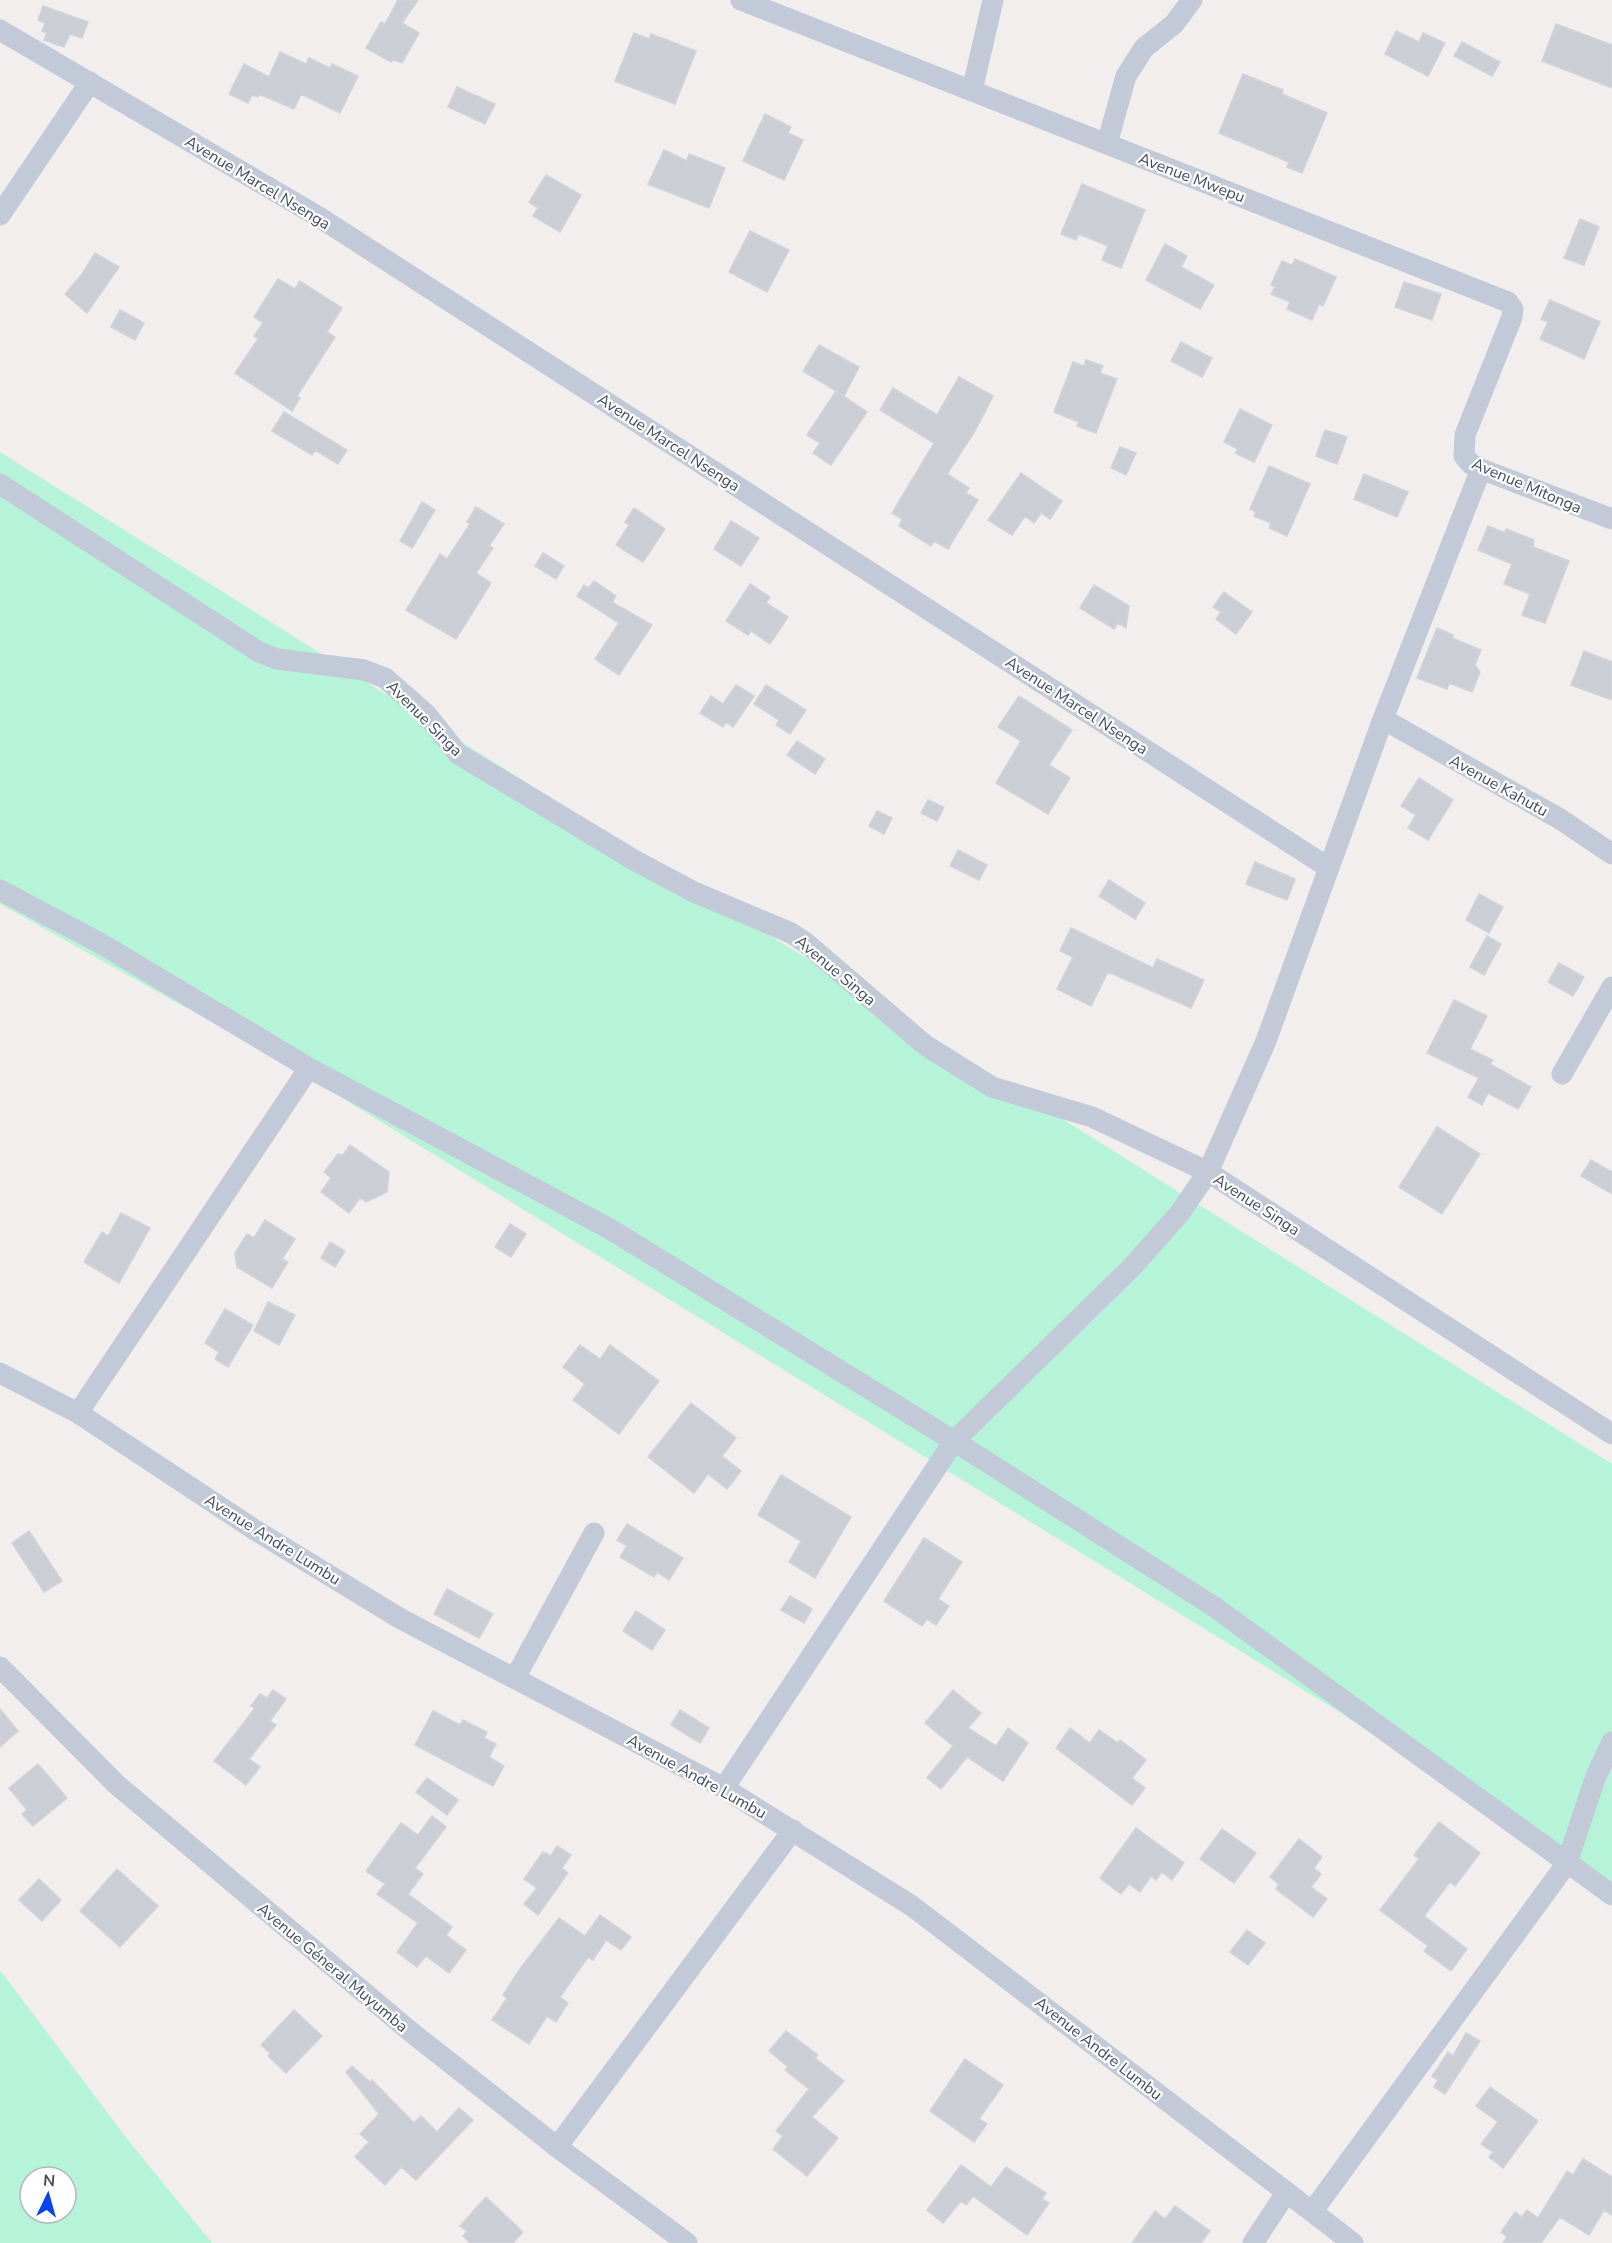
<svg xmlns="http://www.w3.org/2000/svg" width="1612" height="2243" font-family="'Nunito Sans',sans-serif">
	<rect width="100%" height="100%" fill="#f1eeed"/>
	<!-- green -->
	<path fill="#b6f4d9" fill-rule="evenodd" d="M 0,452 L 1612,1464 L 1612,1891 L 1336,1710 L 287,1064 L 0,904 Z
		M 0,1970 L 128,2140 L 212,2243 L 0,2243 ZM 30,2177 L 66,2177 L 66,2213 L 30,2213 Z"/>
	<!-- building -->
	<path fill="#ccced6" stroke="#d1d2da" stroke-width="1.5" d="M 398,0 L 418,0 L 402,23 L 419,33 L 402,63 L 393,59 L 391,62 L 366,48 L 381,22 L 385,24 Z
		M 43,6 L 88,22 L 82,38 L 70,34 L 64,47 L 44,40 L 47,33 L 42,31 L 45,23 L 38,20 Z
		M 1556,24 L 1612,45 L 1612,88 L 1542,61 Z
		M 1396,31 L 1419,42 L 1423,33 L 1445,43 L 1428,76 L 1385,54 Z
		M 634,33 L 649,39 L 651,34 L 696,51 L 675,104 L 615,81 Z
		M 1462,42 L 1500,62 L 1492,76 L 1454,56 Z
		M 280,52 L 306,64 L 309,58 L 330,68 L 332,64 L 358,76 L 340,113 L 301,94 L 294,109 L 259,94 L 258,97 L 252,95 L 248,103 L 229,94 L 244,64 L 269,77 Z
		M 1243,74 L 1283,90 L 1282,94 L 1327,113 L 1302,173 L 1287,167 L 1289,162 L 1219,133 Z
		M 457,87 L 495,104 L 485,124 L 448,107 Z
		M 765,114 L 791,127 L 788,133 L 803,140 L 784,180 L 743,161 Z
		M 664,150 L 687,161 L 689,154 L 725,168 L 709,208 L 648,184 Z
		M 546,175 L 581,195 L 560,232 L 533,216 L 538,208 L 529,202 Z
		M 1082,184 L 1145,210 L 1121,268 L 1102,260 L 1108,246 L 1079,234 L 1076,240 L 1061,234 Z
		M 1580,219 L 1599,227 L 1584,265 L 1564,258 Z
		M 750,231 L 789,250 L 767,292 L 729,272 Z
		M 1165,244 L 1187,256 L 1181,267 L 1214,285 L 1200,309 L 1146,280 Z
		M 95,253 L 119,267 L 87,313 L 65,294 L 82,274 Z
		M 1295,259 L 1336,277 L 1323,306 L 1319,304 L 1312,320 L 1287,309 L 1290,302 L 1271,294 L 1275,287 L 1271,285 L 1282,261 L 1292,265 Z
		M 278,279 L 295,289 L 300,281 L 342,308 L 327,332 L 335,337 L 297,396 L 300,398 L 292,411 L 235,373 L 258,339 L 254,336 L 263,323 L 254,317 Z
		M 1404,282 L 1441,294 L 1432,320 L 1395,307 Z
		M 1550,300 L 1600,322 L 1584,359 L 1540,339 L 1548,322 L 1541,319 Z
		M 120,310 L 144,323 L 135,340 L 111,327 Z
		M 1181,342 L 1212,358 L 1202,377 L 1171,361 Z
		M 819,345 L 859,367 L 844,396 L 803,371 Z
		M 1086,360 L 1103,366 L 1100,373 L 1117,379 L 1096,433 L 1077,426 L 1079,422 L 1054,412 L 1073,362 L 1084,366 Z
		M 959,377 L 993,396 L 975,431 L 947,474 L 969,488 L 966,493 L 978,500 L 948,549 L 934,541 L 931,546 L 899,526 L 902,519 L 892,513 L 934,443 L 880,410 L 893,388 L 937,415 Z
		M 836,391 L 867,412 L 831,465 L 813,453 L 820,443 L 807,435 Z
		M 1240,409 L 1272,425 L 1254,462 L 1235,453 L 1238,449 L 1224,442 Z
		M 284,412 L 347,450 L 338,464 L 315,450 L 312,455 L 272,431 Z
		M 1325,430 L 1347,437 L 1337,464 L 1316,456 Z
		M 1120,447 L 1136,453 L 1126,475 L 1111,468 Z
		M 1269,466 L 1310,484 L 1287,536 L 1269,528 L 1271,523 L 1254,516 L 1256,512 L 1250,509 Z
		M 1021,473 L 1062,501 L 1050,519 L 1041,513 L 1034,523 L 1025,516 L 1012,535 L 988,520 Z
		M 1364,474 L 1408,492 L 1397,517 L 1354,499 Z
		M 422,502 L 435,510 L 412,548 L 400,541 Z
		M 476,507 L 504,524 L 489,546 L 493,548 L 476,573 L 491,583 L 456,639 L 406,610 L 440,554 L 447,559 L 470,524 L 467,522 Z
		M 634,508 L 665,529 L 643,562 L 616,545 L 629,525 L 625,522 Z
		M 731,521 L 759,538 L 741,566 L 714,549 Z
		M 1488,526 L 1505,533 L 1506,529 L 1534,540 L 1533,547 L 1569,561 L 1545,623 L 1522,615 L 1530,594 L 1504,584 L 1512,564 L 1478,550 Z
		M 543,553 L 564,566 L 556,579 L 535,566 Z
		M 594,581 L 616,596 L 612,602 L 652,625 L 619,675 L 595,659 L 619,623 L 577,596 L 584,585 L 589,588 Z
		M 750,584 L 770,597 L 766,603 L 788,617 L 770,644 L 751,631 L 748,635 L 726,621 Z
		M 1094,585 L 1129,606 L 1126,628 L 1118,623 L 1114,629 L 1080,608 Z
		M 1224,592 L 1252,612 L 1236,634 L 1216,619 L 1221,612 L 1213,607 Z
		M 1437,628 L 1453,635 L 1452,638 L 1481,650 L 1475,665 L 1480,672 L 1472,692 L 1449,683 L 1447,689 L 1417,678 Z
		M 1584,651 L 1612,662 L 1612,700 L 1571,685 Z
		M 736,685 L 754,696 L 733,727 L 726,722 L 723,727 L 700,713 L 711,696 L 723,704 Z
		M 766,685 L 806,710 L 790,734 L 776,725 L 779,720 L 754,704 Z
		M 1019,696 L 1072,730 L 1049,765 L 1070,778 L 1048,814 L 996,783 L 1021,741 L 998,727 Z
		M 797,741 L 825,759 L 815,774 L 787,755 Z
		M 1419,778 L 1453,800 L 1428,840 L 1408,828 L 1416,815 L 1401,806 Z
		M 928,800 L 944,807 L 937,821 L 921,813 Z
		M 877,811 L 892,818 L 884,834 L 869,826 Z
		M 958,850 L 987,865 L 979,880 L 950,866 Z
		M 1255,862 L 1295,879 L 1287,900 L 1246,884 Z
		M 1109,880 L 1145,903 L 1135,919 L 1099,896 Z
		M 1479,894 L 1503,907 L 1489,933 L 1466,920 Z
		M 1071,928 L 1153,968 L 1157,959 L 1204,980 L 1191,1008 L 1108,972 L 1091,1006 L 1057,989 L 1073,957 L 1060,951 Z
		M 1487,936 L 1501,944 L 1484,975 L 1470,967 Z
		M 1559,963 L 1584,977 L 1573,996 L 1548,982 Z
		M 1454,1000 L 1487,1016 L 1470,1049 L 1493,1060 L 1490,1064 L 1531,1087 L 1518,1109 L 1488,1093 L 1482,1105 L 1468,1097 L 1479,1078 L 1427,1053 Z
		M 1437,1127 L 1480,1154 L 1442,1214 L 1399,1187 Z
		M 350,1145 L 389,1172 L 387,1192 L 366,1202 L 360,1198 L 349,1213 L 321,1192 L 331,1178 L 324,1172 L 338,1154 L 343,1155 Z
		M 1591,1160 L 1612,1172 L 1612,1194 L 1581,1176 Z
		M 121,1213 L 150,1228 L 119,1283 L 84,1262 L 102,1232 L 108,1236 Z
		M 265,1220 L 295,1239 L 282,1259 L 288,1262 L 272,1288 L 237,1267 L 235,1253 L 247,1234 L 254,1238 Z
		M 510,1224 L 526,1234 L 511,1257 L 495,1247 Z
		M 330,1242 L 345,1251 L 335,1267 L 321,1258 Z
		M 268,1302 L 295,1315 L 279,1345 L 254,1331 Z
		M 225,1309 L 253,1325 L 228,1367 L 215,1359 L 219,1352 L 205,1343 Z
		M 580,1345 L 600,1359 L 610,1345 L 659,1381 L 619,1434 L 573,1400 L 585,1384 L 563,1367 Z
		M 691,1403 L 736,1438 L 722,1456 L 741,1471 L 727,1489 L 708,1474 L 694,1493 L 648,1457 Z
		M 781,1475 L 851,1517 L 815,1578 L 789,1562 L 801,1541 L 758,1515 Z
		M 627,1524 L 683,1558 L 669,1580 L 657,1572 L 654,1577 L 620,1557 L 627,1546 L 617,1540 Z
		M 29,1531 L 62,1581 L 44,1592 L 12,1543 Z
		M 924,1538 L 962,1562 L 938,1599 L 949,1606 L 936,1625 L 927,1619 L 922,1626 L 884,1601 Z
		M 447,1589 L 493,1614 L 479,1638 L 434,1614 Z
		M 790,1596 L 812,1609 L 804,1623 L 781,1610 Z
		M 636,1611 L 665,1630 L 652,1650 L 623,1631 Z
		M 273,1690 L 286,1699 L 270,1721 L 276,1725 L 249,1759 L 260,1767 L 246,1785 L 214,1761 L 255,1708 L 251,1706 L 260,1694 L 267,1698 Z
		M 953,1690 L 981,1713 L 968,1728 L 996,1746 L 1008,1728 L 1028,1743 L 1003,1781 L 967,1757 L 941,1789 L 927,1778 L 953,1746 L 925,1723 Z
		M 0,1709 L 18,1731 L 0,1747 Z
		M 680,1710 L 709,1728 L 700,1743 L 671,1725 Z
		M 433,1711 L 460,1725 L 463,1720 L 487,1732 L 484,1738 L 496,1744 L 489,1757 L 504,1766 L 493,1786 L 415,1745 Z
		M 1070,1728 L 1090,1743 L 1099,1730 L 1118,1743 L 1120,1740 L 1146,1760 L 1132,1778 L 1145,1788 L 1132,1805 L 1056,1748 Z
		M 38,1764 L 67,1798 L 33,1826 L 22,1814 L 27,1810 L 9,1788 Z
		M 427,1778 L 458,1800 L 447,1815 L 416,1792 Z
		M 432,1816 L 446,1827 L 415,1868 L 423,1874 L 408,1894 L 452,1927 L 446,1935 L 466,1950 L 449,1973 L 426,1956 L 417,1967 L 397,1952 L 418,1923 L 377,1894 L 385,1884 L 366,1871 L 401,1823 L 418,1835 Z
		M 1439,1822 L 1480,1853 L 1455,1886 L 1450,1882 L 1424,1916 L 1467,1949 L 1451,1971 L 1424,1951 L 1428,1946 L 1380,1910 L 1419,1859 L 1414,1855 Z
		M 1136,1828 L 1184,1863 L 1172,1880 L 1162,1872 L 1156,1880 L 1151,1876 L 1140,1892 L 1129,1884 L 1121,1894 L 1100,1878 Z
		M 1222,1829 L 1256,1853 L 1234,1883 L 1200,1859 Z
		M 1299,1839 L 1322,1857 L 1314,1868 L 1321,1874 L 1311,1887 L 1327,1899 L 1313,1917 L 1276,1889 L 1279,1884 L 1270,1877 Z
		M 557,1846 L 571,1855 L 562,1868 L 568,1873 L 538,1915 L 524,1904 L 537,1888 L 524,1879 L 543,1852 L 551,1856 Z
		M 117,1869 L 158,1906 L 120,1947 L 80,1911 Z
		M 39,1879 L 61,1900 L 42,1921 L 19,1900 Z
		M 600,1915 L 631,1937 L 621,1950 L 606,1940 L 593,1960 L 588,1957 L 560,1997 L 568,2003 L 556,2022 L 547,2016 L 529,2044 L 492,2020 L 507,1998 L 503,1995 L 520,1969 L 559,1918 L 585,1936 Z
		M 1247,1930 L 1265,1943 L 1248,1965 L 1230,1952 Z
		M 294,2010 L 322,2036 L 286,2073 L 268,2056 L 270,2053 L 261,2045 Z
		M 786,2031 L 818,2055 L 815,2058 L 844,2081 L 812,2117 L 838,2138 L 807,2176 L 773,2149 L 783,2136 L 776,2131 L 809,2089 L 785,2070 L 788,2067 L 769,2051 Z
		M 1466,2033 L 1480,2041 L 1445,2094 L 1434,2087 L 1438,2080 L 1432,2076 L 1448,2052 L 1453,2056 Z
		M 965,2059 L 1003,2085 L 979,2119 L 987,2124 L 974,2142 L 930,2111 Z
		M 352,2066 L 370,2082 L 372,2080 L 414,2123 L 421,2116 L 437,2132 L 459,2108 L 473,2120 L 416,2180 L 401,2167 L 385,2185 L 355,2157 L 369,2142 L 360,2134 L 379,2114 L 346,2072 Z
		M 1490,2087 L 1538,2121 L 1503,2168 L 1489,2157 L 1493,2152 L 1481,2144 L 1498,2122 L 1476,2106 Z
		M 1583,2159 L 1612,2177 L 1612,2215 L 1604,2210 L 1589,2235 L 1560,2217 L 1541,2243 L 1503,2243 L 1507,2237 L 1501,2232 L 1515,2212 L 1522,2217 L 1527,2210 L 1538,2218 L 1567,2171 L 1573,2175 Z
		M 961,2165 L 991,2187 L 1006,2167 L 1046,2193 L 1042,2199 L 1049,2203 L 1027,2235 L 973,2196 L 966,2205 L 961,2201 L 943,2223 L 927,2210 Z
		M 486,2197 L 523,2232 L 513,2243 L 470,2243 L 463,2236 L 467,2231 L 460,2226 Z
		M 1175,2206 L 1210,2231 L 1201,2243 L 1132,2243 L 1155,2211 L 1165,2219 Z"/>
	<g fill="none" stroke-linecap="round" stroke-linejoin="round">
		<!-- minor -->
		<path stroke="#c2c9d7" stroke-width="21" d="M 741,0 L 1508,302 L 1513,309 L 1512,317 L 1465,435 L 1464,456 L 1471,464 L 1481,469 L 1612,519
			M 0,30 L 319,217 L 1329,868
			M 972,91 L 993,0
			M 1107,144 L 1126,76 L 1144,48 L 1174,24 L 1192,0
			M 0,215 L 90,82
			M 0,484 L 259,652 L 277,659 L 364,670 L 385,678 L 427,715 L 458,754 L 634,860 L 694,892 L 791,933 L 806,943 L 925,1045 L 992,1087 L 1092,1117 L 1208,1172 L 1612,1434
			M 1383,719 L 1560,819 L 1612,854
			M 0,890 L 100,943 L 309,1068 L 610,1229 L 954,1441 L 1213,1606 L 1612,1895
			M 1562,1074 L 1612,987
			M 0,1373 L 78,1413 L 255,1530 L 401,1619 L 724,1788 L 912,1906 L 1353,2243
			M 78,1413 L 309,1068
			M 0,1667 L 116,1784 L 411,2032 L 557,2147 L 687,2243
			M 515,1678 L 594,1533
			M 724,1788 L 954,1441 L 1131,1268 L 1179,1214 L 1208,1172 L 1266,1041 L 1383,719 L 1481,469
			M 557,2147 L 793,1830
			M 1312,2212 L 1567,1863 L 1596,1776 L 1612,1742
			M 1253,2243 L 1286,2193"/>
	</g>
	<g text-anchor="middle" stroke-width="4.5" stroke-linejoin="round" paint-order="stroke">
		<!-- street labels -->
		<g font-size="16" fill="#444c5d" stroke="#fff">
			<text transform="translate(1192 177) rotate(21)" y="6">Avenue Mwepu</text>
			<text transform="translate(258 182) rotate(31)" y="6">Avenue Marcel Nsenga</text>
			<text transform="translate(669 442) rotate(33)" y="6">Avenue Marcel Nsenga</text>
			<text transform="translate(1527 485) rotate(23)" y="6">Avenue Mitonga</text>
			<text transform="translate(1077 705) rotate(33)" y="6">Avenue Marcel Nsenga</text>
			<text transform="translate(425 718) rotate(45)" y="6">Avenue Singa</text>
			<text transform="translate(1499 785) rotate(29)" y="6">Avenue Kahutu</text>
			<text transform="translate(836 970) rotate(40)" y="6">Avenue Singa</text>
			<text transform="translate(1257 1204) rotate(33)" y="6">Avenue Singa</text>
			<text transform="translate(273 1539) rotate(32)" y="6">Avenue Andre Lumbu</text>
			<text transform="translate(697 1776) rotate(29)" y="6">Avenue Andre Lumbu</text>
			<text transform="translate(333 1967) rotate(40)" y="6">Avenue Géneral Muyumba</text>
			<text transform="translate(1099 2048) rotate(38)" y="6">Avenue Andre Lumbu</text>
		</g>
	</g>
	<!-- north arrow -->
	<g transform="translate(48 2195) rotate(5)"><circle r="28" fill="#ffffff" stroke="#b4b7be" stroke-width="1.5"/>
	<path d="M0-4.5L10 22L0 15L-10 22Z" fill="#0442f4"/>
	<text y="-9" font-size="16" font-weight="bold" text-anchor="middle" fill="#444c5d">N</text>
	</g>
</svg>
